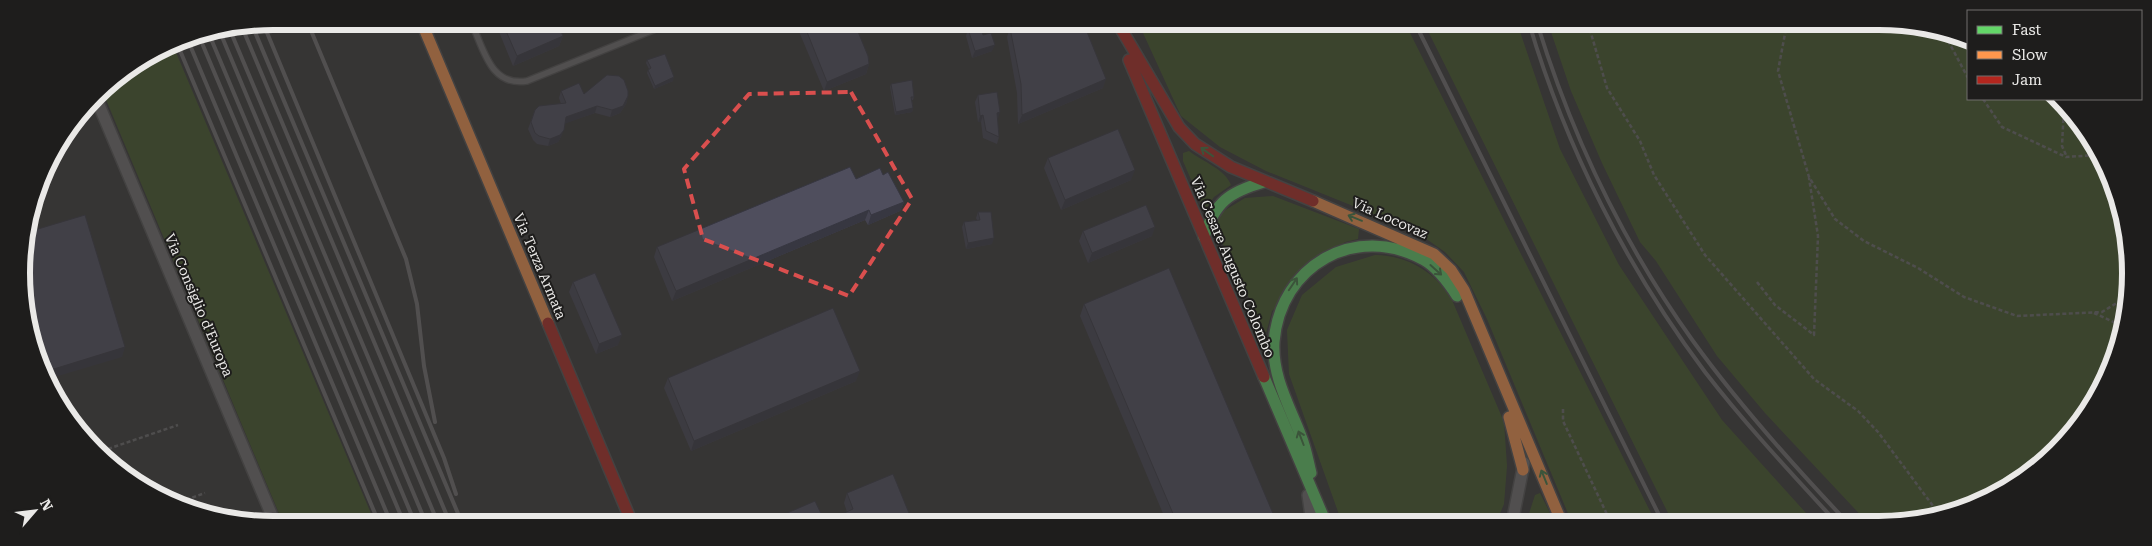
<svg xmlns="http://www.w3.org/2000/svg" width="2152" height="546" font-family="'Roboto Serif',serif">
	<rect width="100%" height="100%" fill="#363534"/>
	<!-- green -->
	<path fill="#425824" d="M 1138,22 L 1405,23 L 1656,523 L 1572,523 L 1487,319 L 1464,272 L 1445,252 L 1415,231 L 1266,171 L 1220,147 L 1181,116 Z
		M 1424,23 L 1517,23 L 1560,149 L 1619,265 L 1722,420 L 1815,523 L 1673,523 Z
		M 1548,23 L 1912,23 L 1968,43 L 1968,99 L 2055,99 L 2079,120 L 2122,208 L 2129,306 L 2105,385 L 2057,451 L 1990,499 L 1912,523 L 1868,523 L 1765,413 L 1717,356 L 1656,261 L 1640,242 L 1602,163 L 1571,91 Z
		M 172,43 L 375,523 L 283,523 L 102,90 L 107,84 Z
		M 1189,151 C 1203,162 1225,169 1231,185 L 1214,197 L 1207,207 L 1202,205 L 1183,161 L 1183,153 Z
		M 1273,196 L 1359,229 L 1358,239 L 1345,242 L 1272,311 L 1266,333 L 1222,242 L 1217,223 L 1222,212 L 1245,198 Z
		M 1375,255 C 1409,256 1435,272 1452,300 L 1504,422 L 1507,466 L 1504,504 L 1496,523 L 1342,523 L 1289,374 L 1287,330 L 1302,295 L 1336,267 Z
		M 1540,493 L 1555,523 L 1526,523 L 1535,495 Z"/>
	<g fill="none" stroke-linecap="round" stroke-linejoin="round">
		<!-- lane casing -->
		<g stroke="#535251" stroke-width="8">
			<path id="lane" d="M 471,22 C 484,49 490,87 527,81 L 673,22"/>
		</g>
		<!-- street casing -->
		<g stroke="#535251" stroke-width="14">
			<path id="street" d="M 96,98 L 275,523
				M 1308,495 L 1312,523
				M 1512,523 L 1524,463"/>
		</g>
		<!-- fast casing -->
		<g stroke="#535251" stroke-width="14">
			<path id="fast" d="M 1204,237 C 1215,202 1229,192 1264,182
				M 1264,377 L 1326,523
				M 1311,473 C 1308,461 1306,448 1301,436 C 1289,405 1272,376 1274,342 C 1280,265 1356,222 1424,260 C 1438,268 1448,282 1457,296"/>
		</g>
		<!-- slow casing -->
		<g stroke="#535251" stroke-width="14">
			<path id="slow" d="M 421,21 L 548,323
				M 1313,201 L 1434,254 L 1451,270 L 1464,290 L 1562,523
				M 1509,417 L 1523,470"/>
		</g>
		<!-- jam casing -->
		<g stroke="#535251" stroke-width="14">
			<path id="jam" d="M 1117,22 L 1179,127 L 1195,144 L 1231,167 L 1313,201
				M 1129,60 L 1264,377
				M 548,323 L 632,523"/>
		</g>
		<!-- path -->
		<path stroke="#6b6b6a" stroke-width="2.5" stroke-dasharray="4 2.5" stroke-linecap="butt" d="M 1588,23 L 1607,88 L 1640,141 L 1654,175 L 1705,255 L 1814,379 L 1858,411 L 1878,432 L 1939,514
			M 1787,23 L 1778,71 L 1809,177 L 1835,219 L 1864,241 L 1918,268 L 1964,297 L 2017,316 L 2102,312 L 2128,296
			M 1945,35 L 1968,78
			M 1983,99 L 2002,127 L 2066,157 L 2096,155
			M 2064,106 L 2062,146 L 2066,155
			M 1757,282 L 1775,305 L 1814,335 L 1818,236 L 1809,178
			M 2094,313 L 2122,326
			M 1563,409 L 1563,421 L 1611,523
			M 102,451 L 178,425
			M 180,502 L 205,493
			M 1696,515 L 1700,523"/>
		<!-- lane -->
		<use href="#lane" stroke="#717070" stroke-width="5.5"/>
		<!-- street -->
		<use href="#street" stroke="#717070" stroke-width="11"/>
		<!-- fast -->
		<use href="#fast" stroke="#63d668" stroke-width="11"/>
		<!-- slow -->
		<use href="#slow" stroke="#ff974d" stroke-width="11"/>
		<!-- jam -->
		<use href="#jam" stroke="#b3261e" stroke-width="11"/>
		<!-- rail -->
		<path stroke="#717070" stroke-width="4" d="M 307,21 L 406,259 L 417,304 L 424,366 L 435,422
			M 263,23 L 444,458 L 456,494
			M 1415,23 L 1663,523
			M 1529,23 C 1566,148 1627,268 1705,372 C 1746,425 1792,474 1837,523
			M 1537,23 C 1572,136 1624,245 1693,341 C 1740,406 1793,465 1848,523
			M 252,25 L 462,523
			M 242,27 L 450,523
			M 230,30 L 438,523
			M 220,32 L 426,523
			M 209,34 L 415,523
			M 199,36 L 404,523
			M 187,38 L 391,523
			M 176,41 L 379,523"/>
	</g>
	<!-- wall -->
	<path fill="#444350" d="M 495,22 L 557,22 L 563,36 L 559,46 L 513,66 Z
		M 795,22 L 854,22 L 869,64 L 866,74 L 824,91 Z
		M 1013,22 L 1083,22 L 1103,88 L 1018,124 L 1017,93 L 1007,37 L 1010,28 L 1011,27 Z
		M 968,29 L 983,35 L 992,51 L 972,58 L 966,36 Z
		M 647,60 L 673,81 L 654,89 L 647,73 L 648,70 L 649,69 L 646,63 Z
		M 891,84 L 914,97 L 913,100 L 912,100 L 913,108 L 912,112 L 895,115 L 890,87 Z
		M 561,91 L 584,94 L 628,96 L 626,104 L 620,113 L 610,117 L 595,113 L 565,123 L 561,137 L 558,142 L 548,146 L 537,144 L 533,140 L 528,129 L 535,110 L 561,104 L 559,98 Z
		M 978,95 L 998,119 L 997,119 L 999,137 L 997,144 L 983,138 L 981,122 L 978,122 L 975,102 Z
		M 1048,158 L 1131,180 L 1061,210 L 1044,168 Z
		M 883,175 L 904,202 L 900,211 L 868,225 L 865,220 L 672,301 L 654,257 L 657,247 L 856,179 Z
		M 978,212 L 992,244 L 966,249 L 962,227 L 964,222 L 977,220 L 976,218 Z
		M 1083,231 L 1152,236 L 1088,263 L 1079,241 Z
		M 573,282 L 618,345 L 596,354 L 569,292 Z
		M 1084,304 L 1277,523 L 1167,523 L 1080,316 Z
		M 668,378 L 856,381 L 691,451 L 664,388 Z
		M 847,493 L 913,523 L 825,522 L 847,512 L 844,503 Z"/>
	<!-- shaded-wall -->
	<path fill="#373741" d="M 563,36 L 559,46 L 513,66 L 517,56 Z
		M 995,45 L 992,51 L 972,58 L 975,51 Z
		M 869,64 L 866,74 L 824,91 L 827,82 Z
		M 674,77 L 673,81 L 654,89 L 655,86 Z
		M 1106,79 L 1103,88 L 1018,124 L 1022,115 Z
		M 628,96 L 626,104 L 620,113 L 610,117 L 612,110 Z
		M 597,106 L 595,113 L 564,124 L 566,117 Z
		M 913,108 L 912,112 L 895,115 L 896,112 Z
		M 1000,112 L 998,119 L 994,119 L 997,113 Z
		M 983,115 L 981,122 L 978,122 L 980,116 Z
		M 564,130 L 561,137 L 558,142 L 548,146 L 550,139 Z
		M 1135,170 L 1131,180 L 1061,210 L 1065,200 Z
		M 904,202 L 900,211 L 868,225 L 871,215 Z
		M 869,210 L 865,220 L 672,301 L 676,291 Z
		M 1155,227 L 1152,236 L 1088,263 L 1092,253 Z
		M 994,238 L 992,244 L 966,249 L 968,243 Z
		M 622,335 L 618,345 L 596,354 L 599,344 Z
		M 125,347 L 122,357 L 48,379 L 44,372 Z
		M 860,371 L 856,381 L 691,451 L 694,441 Z"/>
	<!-- building -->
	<path fill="#4f4e5d" stroke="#373741" d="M 502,22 L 557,22 L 563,36 L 517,56 Z
		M 803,22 L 854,22 L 868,56 L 869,64 L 827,82 Z
		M 1015,22 L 1083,22 L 1106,79 L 1022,115 L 1021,84 L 1010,28 L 1016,26 Z
		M 980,26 L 983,35 L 991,33 L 995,45 L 975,51 L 968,29 Z
		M 665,54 L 674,77 L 655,86 L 648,70 L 651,68 L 647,60 Z
		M 607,75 L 619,76 L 624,80 L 628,91 L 628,96 L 623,106 L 612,110 L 597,106 L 566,117 L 564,130 L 560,135 L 550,139 L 539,136 L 535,133 L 531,122 L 535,110 L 539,106 L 566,103 L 561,91 L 579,83 L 584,94 Z
		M 912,80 L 914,97 L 911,97 L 913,108 L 896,112 L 891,84 Z
		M 997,92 L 1000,112 L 997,113 L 999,137 L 986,131 L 983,115 L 980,116 L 978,95 Z
		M 1118,129 L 1135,170 L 1065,200 L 1048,158 Z
		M 850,167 L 856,179 L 880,168 L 883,175 L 888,172 L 904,202 L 871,215 L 869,210 L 676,291 L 657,247 Z
		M 1146,205 L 1155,227 L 1092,253 L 1083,231 Z
		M 978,212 L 991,212 L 994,238 L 968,243 L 964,222 L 980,220 Z
		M 85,215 L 125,347 L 44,372 L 35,354 L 22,256 L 28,232 Z
		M 1169,268 L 1277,523 L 1177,523 L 1084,304 Z
		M 595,273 L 622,335 L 599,344 L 573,282 Z
		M 833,308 L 860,371 L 694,441 L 668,378 Z
		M 893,474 L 913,523 L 764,523 L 815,501 L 825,522 L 853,509 L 847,493 Z"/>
	<!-- one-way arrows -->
	<defs><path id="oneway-shaft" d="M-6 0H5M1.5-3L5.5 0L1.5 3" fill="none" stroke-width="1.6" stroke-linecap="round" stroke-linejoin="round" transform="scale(1.25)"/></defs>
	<g stroke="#407a42">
		<use href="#oneway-shaft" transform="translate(1207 152) rotate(-145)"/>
		<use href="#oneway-shaft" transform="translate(1355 218) rotate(-158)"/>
		<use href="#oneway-shaft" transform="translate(1436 270) rotate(42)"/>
		<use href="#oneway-shaft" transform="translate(1293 284) rotate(-56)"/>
		<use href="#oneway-shaft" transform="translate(1301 438) rotate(-111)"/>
		<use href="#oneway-shaft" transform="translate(1544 477) rotate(-112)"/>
	</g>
	<!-- marked area -->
	<path d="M0 0H2152V546H0ZM 851,92 L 912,199 L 849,296 L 703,239 L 684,169 L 749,94 Z" fill="#363534" fill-opacity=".55" fill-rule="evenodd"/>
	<path fill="none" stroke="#da4f4e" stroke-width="4" stroke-dasharray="10 6" stroke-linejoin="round" d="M 851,92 L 912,199 L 849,296 L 703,239 L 684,169 L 749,94 Z"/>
	<g text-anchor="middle" stroke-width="4" stroke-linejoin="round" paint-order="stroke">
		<!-- street labels -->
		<g font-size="14" fill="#eae9e7" stroke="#1e1d1c">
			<text transform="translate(1390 218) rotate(24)" y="5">Via Locovaz</text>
			<text transform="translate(540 266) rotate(67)" y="5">Via Terza Armata</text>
			<text transform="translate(1233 267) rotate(67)" y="5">Via Cesare Augusto Colombo</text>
			<text transform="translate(199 305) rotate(67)" y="5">Via Consiglio d'Europa</text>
		</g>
	</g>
	<!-- crop -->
	<path d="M0 0H2152V546H0ZM273 30H1879A243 243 0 0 1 2122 273V273A243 243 0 0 1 1879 516H273A243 243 0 0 1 30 273V273A243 243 0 0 1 273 30Z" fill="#1e1d1c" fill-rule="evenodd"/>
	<path fill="none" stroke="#eae9e7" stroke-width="6" d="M273 30H1879A243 243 0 0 1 2122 273V273A243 243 0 0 1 1879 516H273A243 243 0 0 1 30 273V273A243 243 0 0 1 273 30Z"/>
	<!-- legend -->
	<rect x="1967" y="10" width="175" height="90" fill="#1e1d1c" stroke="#706f6d"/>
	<rect x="1977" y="26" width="25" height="8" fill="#63d668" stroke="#706f6d"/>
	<text x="2012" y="35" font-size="15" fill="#eae9e7">Fast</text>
	<rect x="1977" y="51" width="25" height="8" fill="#ff974d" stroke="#706f6d"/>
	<text x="2012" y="60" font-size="15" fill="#eae9e7">Slow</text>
	<rect x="1977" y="76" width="25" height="8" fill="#b3261e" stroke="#706f6d"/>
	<text x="2012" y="85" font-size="15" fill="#eae9e7">Jam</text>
	<!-- north arrow -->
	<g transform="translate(35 511) rotate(62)" stroke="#1e1d1c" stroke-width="4" paint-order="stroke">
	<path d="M0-4L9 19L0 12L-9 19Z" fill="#eae9e7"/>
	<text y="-8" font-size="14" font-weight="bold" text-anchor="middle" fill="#eae9e7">N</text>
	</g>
</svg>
